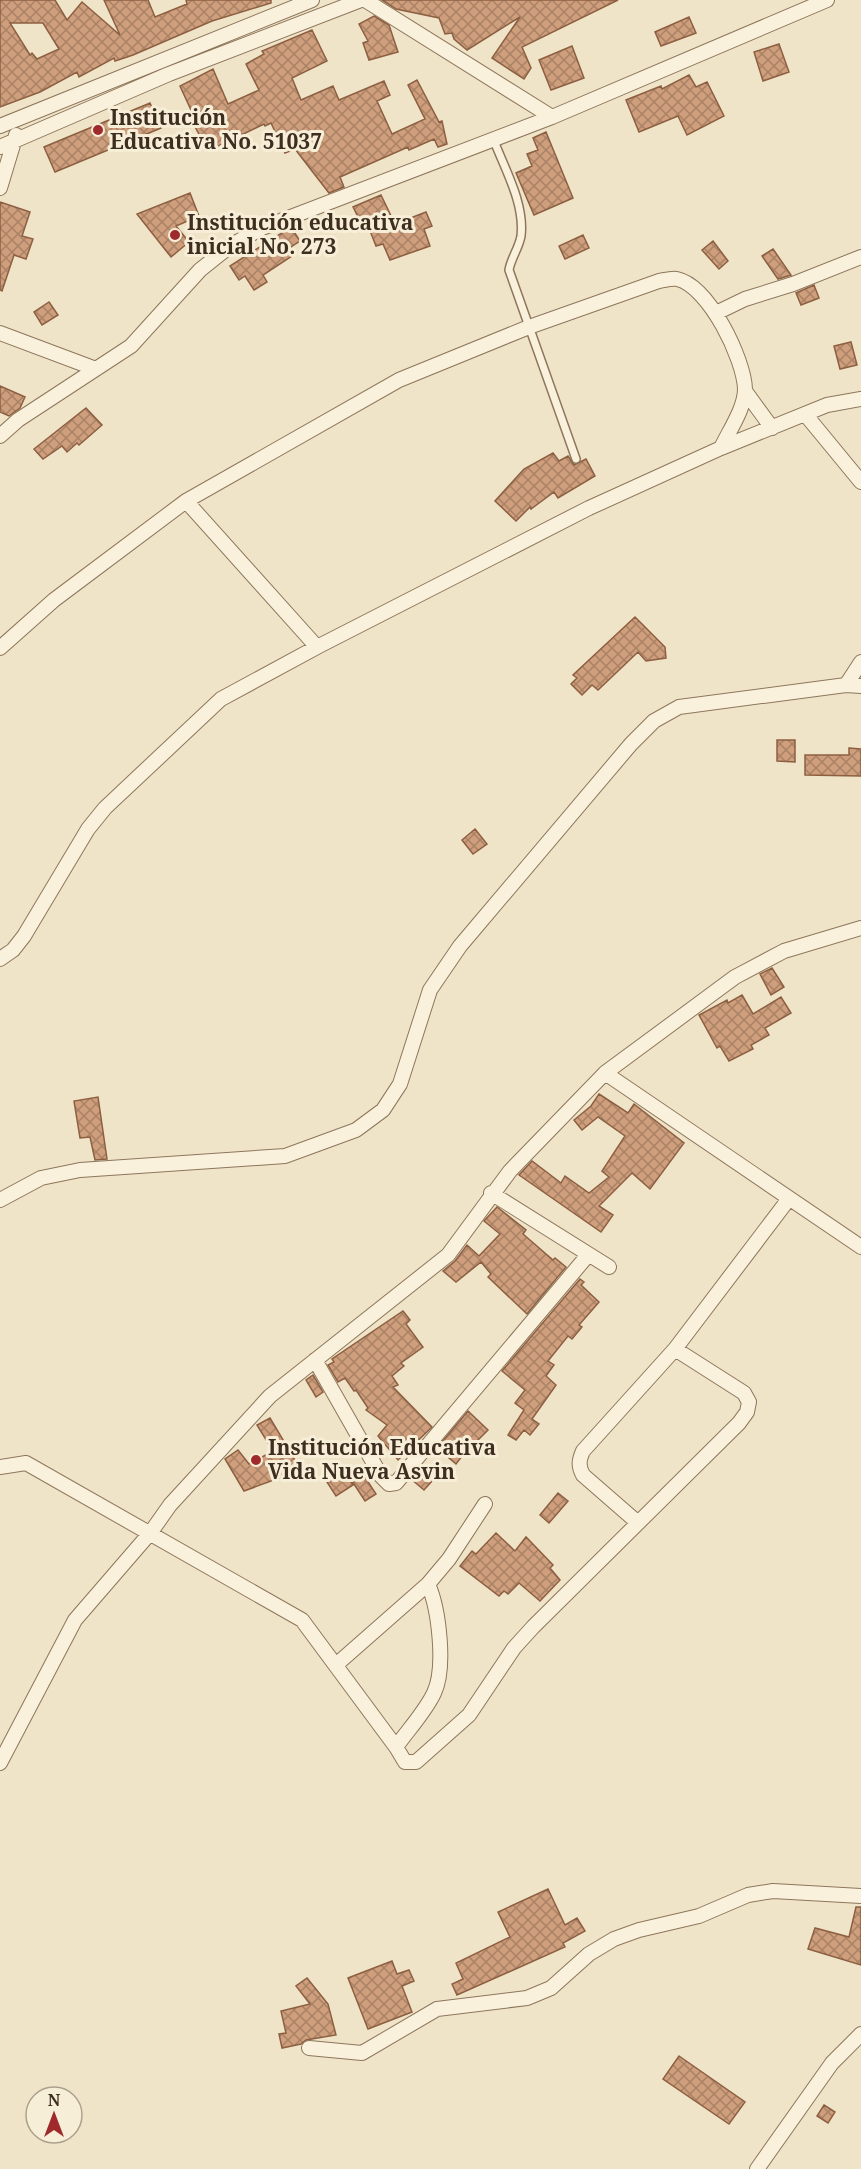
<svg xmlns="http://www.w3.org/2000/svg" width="861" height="2169" font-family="'Noto Serif',serif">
	<defs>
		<pattern id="building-cross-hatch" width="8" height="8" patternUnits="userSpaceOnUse" patternTransform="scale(1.5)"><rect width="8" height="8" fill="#cf9f7d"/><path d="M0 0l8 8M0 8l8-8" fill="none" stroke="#a98266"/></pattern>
	</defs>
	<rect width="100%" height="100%" fill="#f0e4c8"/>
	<!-- building -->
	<path fill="url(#building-cross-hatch)" stroke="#8d5f41" stroke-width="1.5" fill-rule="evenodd" d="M 0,0 L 55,0 L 67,20 L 82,2 L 120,35 L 104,0 L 148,0 L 155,17 L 187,4 L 186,0 L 271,0 L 271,3 L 212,21 L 133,55 L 115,61 L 114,58 L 79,77 L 77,72 L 40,92 L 0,107 ZM 10,23 L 43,23 L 59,49 L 37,59 L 32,53 L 30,55 Z
		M 382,0 L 618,0 L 522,47 L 531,68 L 524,79 L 492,58 L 520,17 L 467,50 L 454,39 L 452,33 L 445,34 L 439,18 L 396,9 Z
		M 374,16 L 389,25 L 398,52 L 369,60 L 363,43 L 368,41 L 359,24 Z
		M 689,17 L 696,33 L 661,46 L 655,32 Z
		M 312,30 L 327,61 L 292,78 L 301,100 L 333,86 L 339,100 L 384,81 L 390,95 L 377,101 L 392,134 L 425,119 L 408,85 L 417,80 L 439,122 L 442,121 L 447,144 L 438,147 L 434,139 L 409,150 L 408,147 L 340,177 L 344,187 L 329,193 L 295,149 L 285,153 L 271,123 L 265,126 L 264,124 L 208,151 L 193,123 L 196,121 L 180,86 L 213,69 L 228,104 L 259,90 L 246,64 L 264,54 L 262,51 Z
		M 779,44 L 789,72 L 763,81 L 754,52 Z
		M 572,46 L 584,78 L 551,90 L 539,60 Z
		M 689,75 L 696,87 L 707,82 L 724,116 L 687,135 L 678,116 L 639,132 L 626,100 L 661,86 L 662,89 Z
		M 150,103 L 161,128 L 55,172 L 44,147 Z
		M 546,132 L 573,198 L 534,215 L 516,173 L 532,166 L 527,154 L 538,150 L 533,138 Z
		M 190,193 L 199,216 L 176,226 L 189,242 L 171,257 L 137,214 Z
		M 381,195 L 395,224 L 426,212 L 432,226 L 424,229 L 430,246 L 390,260 L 383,244 L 376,246 L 365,218 L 360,221 L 353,207 Z
		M 0,202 L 30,212 L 22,236 L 33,239 L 26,259 L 14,255 L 2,291 L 0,290 Z
		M 291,227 L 300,241 L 291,247 L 295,254 L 263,275 L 267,282 L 254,290 L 245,276 L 239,280 L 230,266 Z
		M 583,235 L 589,248 L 565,259 L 559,246 Z
		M 713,241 L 728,261 L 719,269 L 702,250 Z
		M 773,249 L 791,275 L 778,279 L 762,256 Z
		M 814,285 L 819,298 L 801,305 L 796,293 Z
		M 49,302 L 58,315 L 42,325 L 34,312 Z
		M 851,342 L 857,365 L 840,369 L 834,346 Z
		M 0,386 L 25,397 L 20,408 L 9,416 L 0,412 Z
		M 86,408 L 102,425 L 79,445 L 77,443 L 67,452 L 62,446 L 43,459 L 34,449 Z
		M 553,453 L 559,461 L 568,456 L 574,465 L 586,459 L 595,476 L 558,498 L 554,492 L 531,509 L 530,507 L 516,521 L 495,501 L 524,469 Z
		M 635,617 L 665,647 L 666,658 L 646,661 L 638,652 L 598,690 L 592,685 L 582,695 L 571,684 L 577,678 L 573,675 Z
		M 777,740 L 795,740 L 795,762 L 777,761 Z
		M 849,748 L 861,749 L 861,776 L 805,775 L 805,755 L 849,755 Z
		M 475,829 L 487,844 L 473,854 L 462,840 Z
		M 772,968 L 784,987 L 771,995 L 760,974 Z
		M 742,995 L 753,1014 L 781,997 L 791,1013 L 765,1028 L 769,1035 L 751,1045 L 753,1049 L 729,1061 L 720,1046 L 717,1048 L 699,1015 L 727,1000 L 728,1003 Z
		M 599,1094 L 628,1113 L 634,1104 L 684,1143 L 650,1189 L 632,1173 L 599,1206 L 613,1215 L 601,1232 L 519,1175 L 532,1161 L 561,1183 L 565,1176 L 589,1193 L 609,1177 L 602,1171 L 625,1136 L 598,1117 L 582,1130 L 574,1120 L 591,1106 Z
		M 98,1097 L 107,1159 L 95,1160 L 90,1137 L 80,1138 L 74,1101 Z
		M 497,1207 L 526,1230 L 523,1234 L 553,1260 L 555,1258 L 566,1267 L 527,1314 L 488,1277 L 491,1274 L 481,1262 L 456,1282 L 443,1271 L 455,1261 L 467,1245 L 479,1256 L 500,1234 L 484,1221 Z
		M 580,1279 L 584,1282 L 581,1285 L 599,1302 L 579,1325 L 582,1327 L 572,1339 L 568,1336 L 548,1361 L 554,1365 L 546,1376 L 556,1385 L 532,1419 L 539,1424 L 530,1435 L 524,1430 L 516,1440 L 508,1435 L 524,1410 L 515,1403 L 525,1390 L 502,1371 Z
		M 403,1311 L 410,1320 L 406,1324 L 423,1347 L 401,1363 L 404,1366 L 392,1376 L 398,1385 L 393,1387 L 432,1427 L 398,1460 L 378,1436 L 387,1425 L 366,1410 L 368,1408 L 356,1390 L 354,1391 L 345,1378 L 338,1382 L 328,1365 L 334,1362 L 332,1359 Z
		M 313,1375 L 323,1392 L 316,1397 L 306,1380 Z
		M 468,1411 L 488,1430 L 474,1444 L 473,1442 L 456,1464 L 437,1448 Z
		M 270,1418 L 301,1470 L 244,1491 L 225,1459 L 238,1450 L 249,1464 L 273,1451 L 257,1425 Z
		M 342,1468 L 353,1485 L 336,1496 L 325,1479 Z
		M 359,1468 L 376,1494 L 365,1501 L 348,1475 Z
		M 419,1469 L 432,1481 L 424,1490 L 411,1479 Z
		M 558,1493 L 568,1501 L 549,1523 L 540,1515 Z
		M 496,1533 L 515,1551 L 526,1537 L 553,1565 L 550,1568 L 560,1580 L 540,1601 L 519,1583 L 508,1594 L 504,1591 L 499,1596 L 460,1566 L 472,1551 L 476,1554 Z
		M 548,1889 L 565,1925 L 577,1918 L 585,1931 L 563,1943 L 565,1947 L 457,1995 L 452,1984 L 463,1979 L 456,1963 L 510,1937 L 498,1912 Z
		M 856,1907 L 861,1907 L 861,1965 L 808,1949 L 815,1928 L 849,1937 Z
		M 392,1961 L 397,1974 L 409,1970 L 414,1981 L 402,1986 L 412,2012 L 368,2029 L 348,1978 Z
		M 307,1978 L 328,2004 L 336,2035 L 306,2040 L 301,2044 L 282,2048 L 279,2034 L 286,2033 L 281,2011 L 310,2004 L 296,1986 Z
		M 679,2056 L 745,2102 L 729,2124 L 663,2079 Z
		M 824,2105 L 835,2112 L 828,2123 L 817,2116 Z"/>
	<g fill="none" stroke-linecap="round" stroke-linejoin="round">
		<!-- service casing -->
		<g stroke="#8d765c" stroke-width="10">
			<path id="service" d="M 493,138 C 504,168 525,203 521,236 C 519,248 511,258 509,270 L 576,459"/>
		</g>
		<!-- minor casing -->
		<g stroke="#8d765c" stroke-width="16">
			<path id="minor" d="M 365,0 L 552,117 L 827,0
				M 0,126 L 312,0
				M 0,147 L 169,74 L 361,0
				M 0,188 L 16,135
				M 716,313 L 745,299 L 793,284 L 861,257
				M 0,333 L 96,369
				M 745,391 L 772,428
				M 805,414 L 861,482
				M 0,436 L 18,420 L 131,346 L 200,270 L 230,246 L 262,228 L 552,117
				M 186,501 L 317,647
				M 0,648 L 54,600 L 186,501 L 399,380 L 529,327 L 659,281 C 665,280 672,278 677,279 C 709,286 744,359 745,389 C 745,408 729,431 721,448
				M 846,685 L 861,662
				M 0,959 L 13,950 L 24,936 L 88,829 L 105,808 L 221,699 L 317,647 L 589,508 L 721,448 L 827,405 L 861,399
				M 605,1073 L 861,1247
				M 491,1193 L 609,1267
				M 0,1200 L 41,1178 L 80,1170 L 285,1156 L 356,1130 L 383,1110 L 400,1084 L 430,990 L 460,946 L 631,744 L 654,721 L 679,707 L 846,685 L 861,686
				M 315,1360 L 381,1476 L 389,1484 L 396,1483 L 588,1255
				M 0,1467 L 26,1463 L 302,1620 L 396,1747 C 408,1730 425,1712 434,1693 C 446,1668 439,1609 428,1584
				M 637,1522 L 583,1475 C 578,1466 579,1460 583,1451 L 675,1349 L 788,1200
				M 337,1664 L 428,1584 L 449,1559 L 485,1504
				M 396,1747 L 405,1762 L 416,1762 L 469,1715 L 514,1648 L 533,1627 L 739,1423 L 747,1412 L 749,1402 L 744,1393 L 675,1349
				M 0,1763 L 75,1620 L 151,1532 L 170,1505 L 270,1396 L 448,1255 L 510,1171 L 605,1073 L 735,977 L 784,951 L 861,928
				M 309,2048 L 362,2053 L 437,2009 L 527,1998 L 551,1988 L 589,1954 L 614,1939 L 639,1930 L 699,1916 L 748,1895 L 773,1891 L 861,1896
				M 757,2169 L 832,2063 L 861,2034"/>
		</g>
		<!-- service -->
		<use href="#service" stroke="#faf1dc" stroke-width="7"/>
		<!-- minor -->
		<use href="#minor" stroke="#faf1dc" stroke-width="14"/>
	</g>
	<!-- markers -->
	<g fill="#9e2a2b" stroke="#f7eed8" stroke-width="2">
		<circle cx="98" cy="130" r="6"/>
		<circle cx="175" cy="235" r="6"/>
		<circle cx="256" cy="1460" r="6"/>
	</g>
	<g text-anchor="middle" stroke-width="6" stroke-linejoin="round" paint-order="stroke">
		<!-- poi labels -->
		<g font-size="21" font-weight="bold" fill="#3d2e20" stroke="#f7eed8" text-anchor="start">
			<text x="110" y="125">Institución<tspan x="110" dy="24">Educativa No. 51037</tspan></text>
			<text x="187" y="230">Institución educativa<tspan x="187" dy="24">inicial No. 273</tspan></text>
			<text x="268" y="1455">Institución Educativa<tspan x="268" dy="24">Vida Nueva Asvin</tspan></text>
		</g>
	</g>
	<!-- north arrow -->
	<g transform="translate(54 2115)"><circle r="28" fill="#f7eed8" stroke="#ada18e" stroke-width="1.5"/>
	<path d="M0-4.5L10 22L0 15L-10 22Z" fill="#9e2a2b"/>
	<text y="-9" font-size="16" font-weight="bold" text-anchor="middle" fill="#3d2e20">N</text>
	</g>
</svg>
